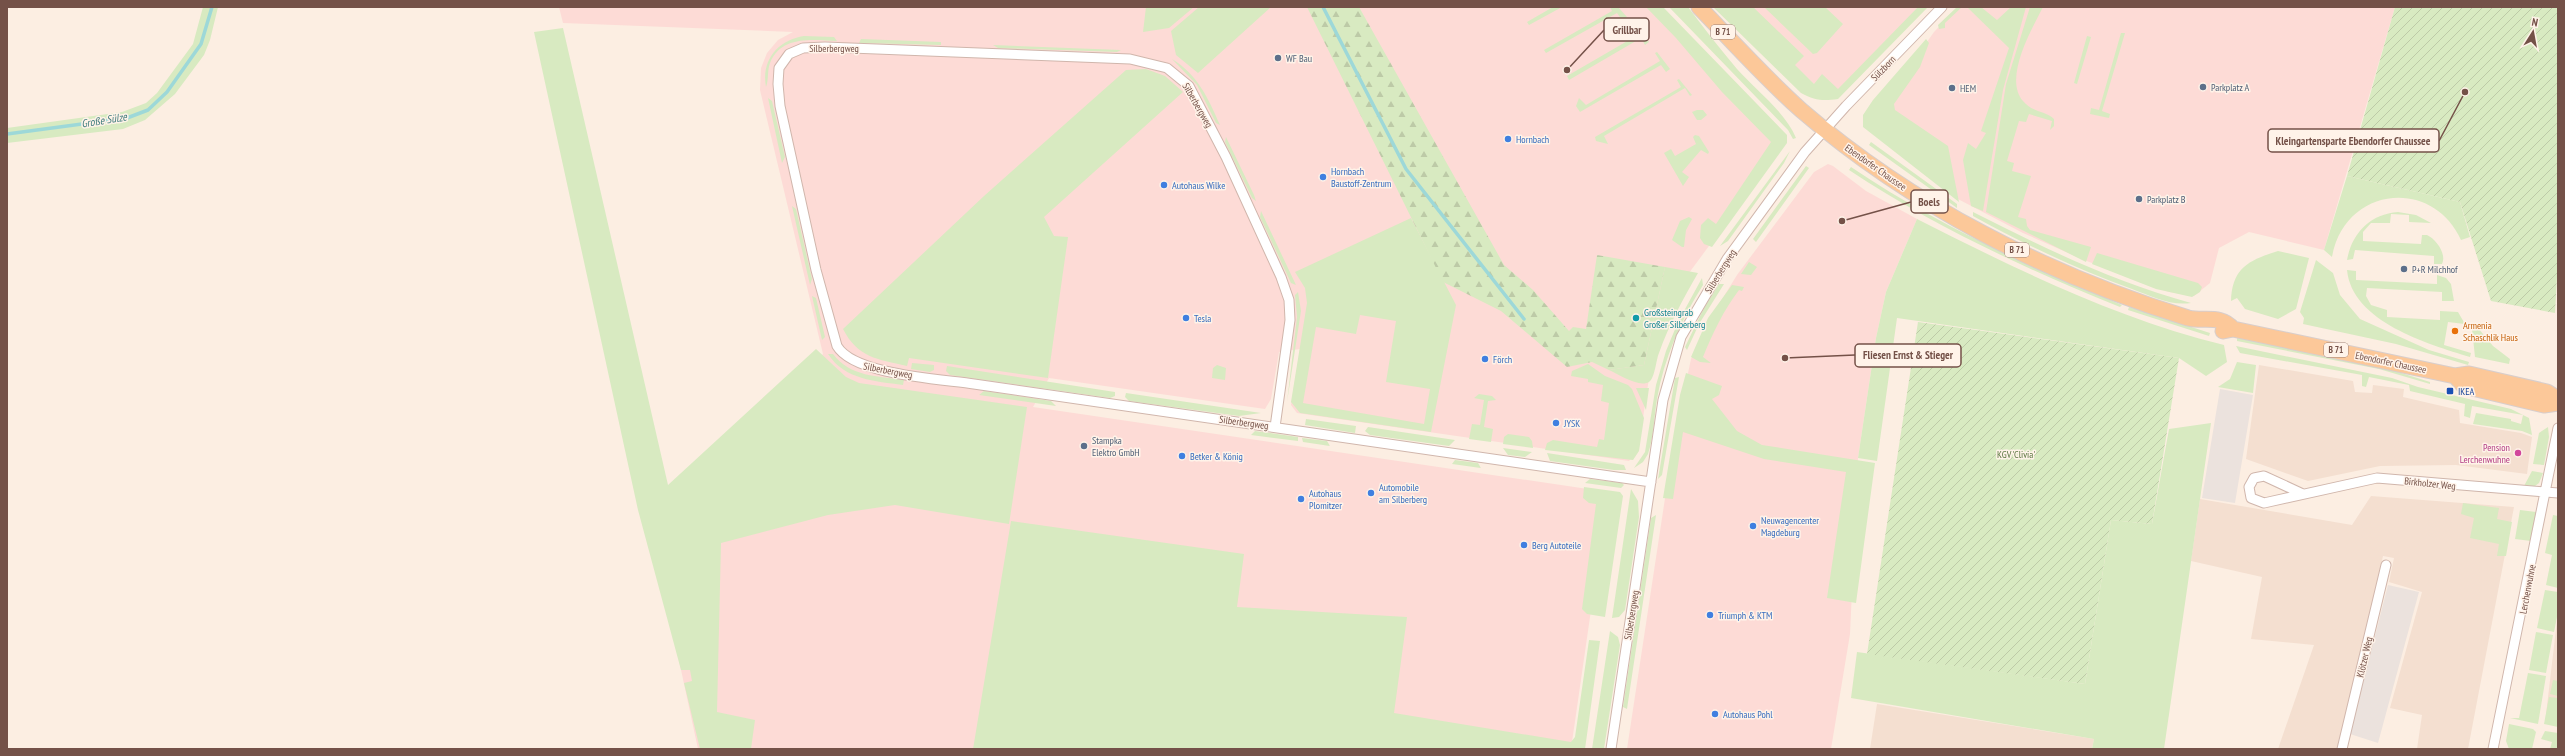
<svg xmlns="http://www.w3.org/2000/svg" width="2565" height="756" font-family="'PT Sans Narrow',sans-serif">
	<defs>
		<pattern id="forest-firs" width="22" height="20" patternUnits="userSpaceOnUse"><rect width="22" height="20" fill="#d8eac1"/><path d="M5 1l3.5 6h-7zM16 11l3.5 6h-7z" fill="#bdcaa7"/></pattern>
		<pattern id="garden-furrows" width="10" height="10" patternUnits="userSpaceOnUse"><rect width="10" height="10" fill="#d8eac1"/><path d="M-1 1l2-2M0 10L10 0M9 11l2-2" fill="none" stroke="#bdcaa7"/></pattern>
	</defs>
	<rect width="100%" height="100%" fill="#fceee2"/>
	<!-- residential -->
	<path fill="#f4dfd0" d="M 2259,365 L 2353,381 L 2355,392 L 2372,393 L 2373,385 L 2404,389 L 2403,397 L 2459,410 L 2460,423 L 2521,433 L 2532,437 L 2527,474 L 2456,465 L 2380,466 L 2308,481 L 2246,459 Z
		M 2371,496 L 2514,507 L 2468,749 L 2417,749 L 2422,715 L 2390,708 L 2422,592 L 2389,582 L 2394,558 L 2383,556 L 2337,749 L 2278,749 L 2314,645 L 2251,639 L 2262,577 L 2191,561 L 2200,499 L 2352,525 Z
		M 2558,612 L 2558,725 L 2545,723 Z
		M 1877,704 L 2094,739 L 2092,749 L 1870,749 Z"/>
	<!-- commercial -->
	<path fill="#fddbd6" d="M 559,7 L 1661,7 L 1783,146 L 1686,277 L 1663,285 L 1638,451 L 1629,461 L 1297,413 L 1291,405 L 1300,349 L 1279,352 L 1271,399 L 1265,409 L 1049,378 L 1033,407 L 1608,492 L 1571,749 L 698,749 L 648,516 L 823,354 L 760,90 L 761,68 L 767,53 L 778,40 L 793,32 L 563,23 Z
		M 1734,7 L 1923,7 L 1839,92 L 1828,98 Z
		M 1958,7 L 2395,7 L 2324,250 L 2249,232 L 2219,248 L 2210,283 L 2194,296 L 2169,292 L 2084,260 L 2023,233 L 1956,198 L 1868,109 L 1915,59 L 1934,32 Z
		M 1828,164 L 1833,166 L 1866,191 L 1917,219 L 1886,292 L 1876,338 L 1858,458 L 1850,634 L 1831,749 L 1627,749 L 1674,439 L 1691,359 L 1708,322 L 1737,275 L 1814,172 Z"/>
	<!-- industrial -->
	<path fill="#ebe2dd" d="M 2220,389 L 2253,395 L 2235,503 L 2202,498 Z
		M 2388,585 L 2419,592 L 2378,743 L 2350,734 Z"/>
	<!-- grass -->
	<path fill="#d8eac1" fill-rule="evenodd" d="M 203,7 L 218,7 L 210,40 L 204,55 L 175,94 L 145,120 L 123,129 L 7,143 L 7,128 L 122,112 L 146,103 L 157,93 L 193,44 Z
		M 1146,7 L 1194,7 L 1169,28 L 1143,32 Z
		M 1199,7 L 1271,7 L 1198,73 L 1176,55 L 1171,31 Z
		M 1553,7 L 1562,7 L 1529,25 L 1527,22 Z
		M 1610,7 L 1618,7 L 1627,17 L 1622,20 L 1617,13 L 1546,53 L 1544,50 L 1612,11 Z
		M 1646,7 L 1663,7 L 1787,135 L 1787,143 L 1712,247 L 1704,244 L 1700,238 L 1701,225 L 1708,218 L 1716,224 L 1771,142 L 1722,92 L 1676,38 Z
		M 1669,7 L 1688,7 C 1704,28 1720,49 1737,69 C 1756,90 1786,113 1796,138 L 1793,139 L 1788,130 Z
		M 1713,7 L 1753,7 L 1804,56 L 1795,65 L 1814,84 L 1822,74 L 1838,89 L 1918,7 L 1928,7 L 1838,99 C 1824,101 1815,101 1801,93 Z
		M 1764,7 L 1825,7 L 1843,24 L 1817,53 L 1813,54 Z
		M 1957,7 L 1962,7 L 1945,23 L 1945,28 L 1939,29 L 1938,25 Z
		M 1967,7 L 1981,7 L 1997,20 L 2011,7 L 2026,7 L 2003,90 L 1983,211 L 1971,206 L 1963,160 L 1968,143 L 1976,149 L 1986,133 L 1981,131 L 2009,48 Z
		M 2030,7 L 2043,7 C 2032,29 2003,78 2023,101 C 2033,113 2046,111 2054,119 L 2054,126 L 2050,130 L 2052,121 L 2029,114 L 2026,122 L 2019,121 L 2007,161 L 2014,163 L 2012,171 L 2031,176 L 2018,217 L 2026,219 L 2027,226 L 2030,230 L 2091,247 L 2086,262 L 1986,212 L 2006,84 Z
		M 1636,26 L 1649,42 L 1645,45 L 1641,38 L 1569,80 L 1567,76 L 1636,36 L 1632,29 Z
		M 563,28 L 668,485 L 816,349 L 846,377 L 859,383 L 1027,407 L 1009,524 L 895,505 L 828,515 L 721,543 L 717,712 L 755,720 L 751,749 L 700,749 L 684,683 L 692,681 L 690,670 L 681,670 L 638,510 L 534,32 Z
		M 2121,33 L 2125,33 L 2102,111 L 2110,114 L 2109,118 L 2090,114 L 2091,108 L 2099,110 Z
		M 804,36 L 834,37 L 837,41 C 813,40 781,35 770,63 C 767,71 769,79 766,87 C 761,60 778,40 804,36 Z
		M 2087,36 L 2091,37 L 2077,84 L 2074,83 Z
		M 861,39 L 941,42 L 941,45 L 859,43 Z
		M 1926,39 L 1929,43 L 1920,67 L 1894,104 L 1895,110 L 1948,146 L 1959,202 L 1863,127 L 1863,115 L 1873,100 Z
		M 993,45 L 1121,50 L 1117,52 L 998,48 Z
		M 1657,52 L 1670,69 L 1666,72 L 1661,65 L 1580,112 L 1576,106 L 1579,98 L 1586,105 L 1660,61 L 1655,53 Z
		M 1172,59 C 1198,75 1208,98 1220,125 L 1216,123 L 1197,85 Z
		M 1146,69 L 1165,76 L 1183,92 L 1044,217 L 1054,236 L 1068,237 L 1048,378 L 909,358 L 907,366 C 877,359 858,358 843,329 L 984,196 L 1126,70 Z
		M 1679,79 L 1692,95 L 1690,96 L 1685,88 L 1604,136 L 1608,144 L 1596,141 L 1595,137 L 1681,87 L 1677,80 Z
		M 768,98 L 772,101 L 785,157 L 782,163 Z
		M 1697,110 L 1703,110 L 1707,115 L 1701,120 L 1697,120 L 1692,112 Z
		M 1695,135 L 1699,136 L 1709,152 L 1708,154 L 1701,150 L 1682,172 L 1689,177 L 1683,186 L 1664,153 L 1671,149 L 1675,156 L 1696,144 L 1693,137 Z
		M 1226,137 L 1254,195 L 1256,201 L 1252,198 L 1225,142 Z
		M 1871,142 L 1957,204 L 1957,208 L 1869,145 Z
		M 1790,151 L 1784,163 L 1728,241 L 1720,246 Z
		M 1806,166 L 1809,168 L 1756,242 L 1753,239 Z
		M 1851,167 C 1935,224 2029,266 2122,305 L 2120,307 C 2026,269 1933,226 1849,170 Z
		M 2347,176 L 2460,202 L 2470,237 L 2461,240 C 2432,176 2344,187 2332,257 L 2324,250 Z
		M 792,206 L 796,209 L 812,279 L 810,285 Z
		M 1261,211 L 1296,285 L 1291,283 L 1260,217 Z
		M 1973,212 C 2044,248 2114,282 2191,303 C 2170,306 2151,296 2132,289 C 2077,269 2024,244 1973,216 Z
		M 2398,212 L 2416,215 L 2431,223 L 2409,222 L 2409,215 L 2391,214 L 2390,223 L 2371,223 L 2363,232 L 2363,241 L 2421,244 L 2422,235 L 2427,235 C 2436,239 2447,254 2442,264 L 2434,264 L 2434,256 L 2355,250 L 2353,259 L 2347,260 C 2352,233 2370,214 2398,212 Z
		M 1689,217 L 1692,219 L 1686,230 L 1684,247 L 1682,247 L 1672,240 L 1680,221 Z
		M 1411,218 L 1456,305 L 1431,432 L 1300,413 L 1291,402 L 1307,303 L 1305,288 L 1295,272 ZM 1360,315 L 1396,321 L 1386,382 L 1430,389 L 1424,424 L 1303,403 L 1316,327 L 1356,334 Z
		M 1917,219 C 2016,269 2115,318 2224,345 L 2227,362 L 2206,376 L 2179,358 L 1897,318 L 1877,461 L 1858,458 L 1876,338 L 1886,292 Z
		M 2278,251 L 2309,258 L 2296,309 L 2278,319 L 2245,309 L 2237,298 L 2231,301 C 2232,268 2249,260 2278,251 Z
		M 2097,253 L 2198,283 L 2202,287 L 2200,292 L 2192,297 L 2156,289 L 2092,264 Z
		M 2316,260 L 2333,273 L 2340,295 L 2360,319 L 2429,350 L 2469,362 L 2468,365 L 2396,344 L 2303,324 L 2304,318 L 2300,312 Z
		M 1749,262 L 1757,267 L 1751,275 L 1741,274 Z
		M 1665,267 L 1698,273 C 1683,299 1669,325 1659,353 C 1656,360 1655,378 1649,382 C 1639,388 1618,374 1609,370 L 1644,365 Z
		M 2347,270 L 2356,271 L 2356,280 L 2437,284 L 2437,275 L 2446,278 L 2451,284 L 2454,301 L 2442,301 L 2442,292 L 2367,288 L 2366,296 L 2371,305 L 2387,310 L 2387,317 L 2440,320 L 2440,311 L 2458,312 L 2465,324 L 2448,322 L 2444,345 L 2471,353 L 2470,357 C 2428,344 2352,322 2347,270 Z
		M 1702,278 L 1703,285 C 1681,320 1664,358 1657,399 C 1654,417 1654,436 1648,454 L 1643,462 L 1634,468 L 1645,452 L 1656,385 L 1666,351 L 1678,322 Z
		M 1719,284 L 1724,284 L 1699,324 L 1687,350 L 1685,347 L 1704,308 Z
		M 1732,285 L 1744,287 L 1742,291 L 1739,290 C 1723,311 1713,333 1703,357 L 1711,363 L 1700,362 L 1691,357 L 1708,318 Z
		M 1298,292 L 1301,311 L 1287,402 L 1297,317 L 1295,295 Z
		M 812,296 L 816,298 L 825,337 L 822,340 Z
		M 2129,307 L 2210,333 L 2209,336 L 2128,310 Z
		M 2478,328 L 2493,346 L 2510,359 L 2509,364 L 2475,357 L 2472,329 Z
		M 2237,338 L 2379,366 L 2430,382 L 2430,384 L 2379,369 L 2237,341 Z
		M 2236,346 L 2392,378 L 2418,387 L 2511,409 L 2529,418 L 2532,435 L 2522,431 L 2473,424 L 2476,413 L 2511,419 L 2511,421 L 2521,424 L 2523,415 L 2472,406 L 2470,418 L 2464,416 L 2465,404 L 2410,391 L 2409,385 L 2369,377 L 2366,387 L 2362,386 L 2362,375 L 2240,353 Z
		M 828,354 L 833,354 C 850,377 878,376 904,380 L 903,385 C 875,381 845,380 828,354 Z
		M 2237,362 L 2256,365 L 2253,393 L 2218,387 L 2230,379 Z
		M 912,363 L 934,365 L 934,370 L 930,372 L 911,369 Z
		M 1588,364 L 1605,376 L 1628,385 L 1632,389 L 1644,418 L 1639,451 L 1633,460 L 1545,450 L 1547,443 L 1553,440 L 1597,447 L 1599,439 L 1604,440 L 1609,403 L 1601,401 L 1603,385 L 1588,382 L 1588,379 L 1571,376 L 1572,371 Z
		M 1217,365 L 1226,368 L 1225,380 L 1212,378 L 1213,368 Z
		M 947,366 L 1115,392 L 1115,396 L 1110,398 L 950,375 L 946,371 Z
		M 1686,373 L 1722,386 L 1719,395 L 1712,399 L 1737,431 L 1762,445 L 1875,463 L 1856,603 L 1827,598 L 1846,472 L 1764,459 L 1683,432 L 1673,499 L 1663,498 L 1680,395 Z
		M 1679,377 L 1662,475 L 1658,479 L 1675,378 Z
		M 1636,388 L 1649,388 L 1646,410 Z
		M 984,391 L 1051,401 L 1056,406 L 979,395 Z
		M 1126,393 L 1261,413 L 1239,416 L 1129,401 L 1125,397 Z
		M 1479,394 L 1492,396 L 1496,400 L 1488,401 L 1484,427 L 1493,429 L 1491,442 L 1469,439 L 1472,424 L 1480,425 L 1484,400 L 1474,398 Z
		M 1306,419 L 1356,426 L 1355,433 L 1305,425 Z
		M 2211,423 L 2164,749 L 2092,749 L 2094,739 L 1851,698 L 1857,652 L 2085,684 L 2111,520 L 2152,524 L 2169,429 Z
		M 1368,427 L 1455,440 L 1449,446 L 1370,435 L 1365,431 Z
		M 2548,427 L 2549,437 L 2544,465 L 2533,464 L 2539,433 Z
		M 1255,431 L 1298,437 L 1298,441 L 1251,435 Z
		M 1508,434 L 1529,437 L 1532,441 L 1533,448 L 1503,444 L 1504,437 Z
		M 1302,438 L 1327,441 L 1330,446 L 1303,442 Z
		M 1503,448 L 1532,452 L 1525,457 L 1508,455 Z
		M 1547,453 L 1624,465 L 1626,470 L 1614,470 L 1550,461 Z
		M 1455,460 L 1478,463 L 1481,468 L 1452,464 Z
		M 2532,471 L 2543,473 L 2539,483 L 2535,486 L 2524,486 Z
		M 1590,479 L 1622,483 L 1624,485 L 1621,488 L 1585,483 Z
		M 1584,487 L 1620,492 L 1623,496 L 1605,617 L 1587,614 L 1582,609 L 1596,504 L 1589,503 L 1583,498 Z
		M 1631,489 L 1638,501 L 1639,517 L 1625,610 L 1619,617 L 1612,618 Z
		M 2463,503 L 2499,508 L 2497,519 L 2512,522 L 2506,556 L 2497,556 L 2499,544 L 2470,538 L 2474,518 L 2461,514 Z
		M 2520,510 L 2536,512 L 2531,541 L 2515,539 Z
		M 1656,515 L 1627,709 L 1623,707 L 1651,518 Z
		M 2553,515 L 2558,516 L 2558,588 L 2546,585 L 2552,555 L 2545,553 Z
		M 1011,521 L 1244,554 L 1237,607 L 1407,617 L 1394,713 L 1571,742 L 1575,737 L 1589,640 L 1600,641 L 1585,749 L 973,749 Z
		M 2545,590 L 2558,592 L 2558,612 L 2554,632 L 2537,628 Z
		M 1610,631 L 1618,637 L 1620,645 L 1604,749 L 1592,749 Z
		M 2536,632 L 2553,635 L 2546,673 L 2529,670 Z
		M 2528,673 L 2546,676 L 2538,724 L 2510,718 L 2519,718 Z
		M 2553,680 L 2558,681 L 2558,696 L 2550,694 Z
		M 2549,697 L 2558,698 L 2558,727 L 2544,724 Z
		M 2509,724 L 2533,729 L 2536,732 L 2532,749 L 2509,749 L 2506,741 Z
		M 2545,731 L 2558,733 L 2558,749 L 2550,749 L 2552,742 L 2541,739 Z"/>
	<!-- forest -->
	<path fill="url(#forest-firs)" d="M 1307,7 L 1359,7 L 1504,265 L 1533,290 L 1569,331 L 1573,327 L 1586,329 L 1597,255 L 1665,267 L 1644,365 L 1609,370 L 1592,362 L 1567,367 L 1501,311 L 1443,282 Z"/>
	<!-- garden -->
	<path fill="url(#garden-furrows)" d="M 2395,7 L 2558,7 L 2558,259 L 2555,313 L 2491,301 L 2460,202 L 2347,176 Z
		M 1918,322 L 2179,358 L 2152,524 L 2111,520 L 2085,684 L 1867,654 Z"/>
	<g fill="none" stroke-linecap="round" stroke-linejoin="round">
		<!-- stream -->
		<path stroke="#9dd8d8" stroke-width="3.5" d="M 1323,7 L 1406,169 L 1524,319
			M 7,134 L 127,118 L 148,110 L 167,92 L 201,44 L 212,7"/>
		<!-- street casing -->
		<g stroke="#d0b6ac" stroke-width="11">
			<path id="street" d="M 1275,427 L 1290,320 L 1289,300 L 1281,277 L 1226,157 L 1189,86 L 1167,68 L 1130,59 L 825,47 L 803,48 L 789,54 L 779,68 L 778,84 L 780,106 L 816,270 L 837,346 C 854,375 941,379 974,384 L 1651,482
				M 2303,494 L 2264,476 L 2254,478 L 2249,487 L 2251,498 L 2264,503 L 2377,478 L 2558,493
				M 1611,749 L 1663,400 L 1681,337 L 1727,259 L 1805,152 L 1846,106 L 1942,7
				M 2342,749 L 2386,565
				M 2493,749 L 2558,428"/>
		</g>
		<!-- primary casing -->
		<g stroke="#d8cecc" stroke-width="17">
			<path id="primary" d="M 1699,7 C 1732,41 1765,78 1801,110 C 1912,206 2048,275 2188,318 C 2204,322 2221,314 2233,329
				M 2223,331 L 2233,329 L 2455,376 L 2469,374 L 2547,392 L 2558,399
				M 2455,376 L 2464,386 L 2544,405 L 2558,403"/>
		</g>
		<!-- street -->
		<use href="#street" stroke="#fff" stroke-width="9"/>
		<!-- primary -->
		<use href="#primary" stroke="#fcc899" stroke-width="15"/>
	</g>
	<!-- markers -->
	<g fill="#5c6f8a" stroke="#fff3e9" stroke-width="1.5">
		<circle cx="1278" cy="58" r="4"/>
		<circle cx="2203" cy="87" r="4"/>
		<circle cx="1952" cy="88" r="4"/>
		<circle cx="2139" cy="199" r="4"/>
		<circle cx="2404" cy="269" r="4"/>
		<circle cx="1084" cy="446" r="4"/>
	</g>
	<g fill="#3f7fe0" stroke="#fff3e9" stroke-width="1.5">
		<circle cx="1508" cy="139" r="4"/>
		<circle cx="1323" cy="177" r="4"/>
		<circle cx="1164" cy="185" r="4"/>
		<circle cx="1186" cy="318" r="4"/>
		<circle cx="1485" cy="359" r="4"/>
		<circle cx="1556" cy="423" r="4"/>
		<circle cx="1182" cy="456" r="4"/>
		<circle cx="1371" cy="493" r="4"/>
		<circle cx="1301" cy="499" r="4"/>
		<circle cx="1753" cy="526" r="4"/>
		<circle cx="1524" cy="545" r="4"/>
		<circle cx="1710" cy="615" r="4"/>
		<circle cx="1715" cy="714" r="4"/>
	</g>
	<circle fill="#0f9aa8" stroke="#fff3e9" stroke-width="1.5" cx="1636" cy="318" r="4"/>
	<circle fill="#e8710a" stroke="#fff3e9" stroke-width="1.5" cx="2455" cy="331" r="4"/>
	<rect fill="#1a4fb4" stroke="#fff3e9" stroke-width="1.5" x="2446" y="387" width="8" height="8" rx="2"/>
	<circle fill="#d1479c" stroke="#fff3e9" stroke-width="1.5" cx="2518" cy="453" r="4"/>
	<g text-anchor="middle" stroke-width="3" stroke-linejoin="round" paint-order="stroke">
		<!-- shield labels -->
		<g fill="#fff3e9" stroke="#9e8278" stroke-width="1">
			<rect x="1711" y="25" width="24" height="14" rx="3"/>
			<rect x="2005" y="243" width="24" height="14" rx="3"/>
			<rect x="2324" y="343" width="24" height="14" rx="3"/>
		</g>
		<g font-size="9" font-weight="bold" fill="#745148">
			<text x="1723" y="35">B 71</text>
			<text x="2017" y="253">B 71</text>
			<text x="2336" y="353">B 71</text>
		</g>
		<!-- street labels -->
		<g font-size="10" fill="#745148" stroke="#fff3e9">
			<text x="834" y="52">Silberbergweg</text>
			<text transform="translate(1883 68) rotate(-46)" y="4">Sülzborn</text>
			<text transform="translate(1198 105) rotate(60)" y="4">Silberbergweg</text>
			<text transform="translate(1876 167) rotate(35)" y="4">Ebendorfer Chaussee</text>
			<text transform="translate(1720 271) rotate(-58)" y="4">Silberbergweg</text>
			<text transform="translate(2391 362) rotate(12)" y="4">Ebendorfer Chaussee</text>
			<text transform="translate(888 370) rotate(11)" y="4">Silberbergweg</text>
			<text transform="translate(1244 422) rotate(8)" y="4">Silberbergweg</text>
			<text transform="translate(2430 483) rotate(6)" y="4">Birkholzer Weg</text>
			<text transform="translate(2527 589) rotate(-79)" y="4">Lerchenwuhne</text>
			<text transform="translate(1631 615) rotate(-81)" y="4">Silberbergweg</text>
			<text transform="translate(2364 657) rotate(-77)" y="4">Klötzer Weg</text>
		</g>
		<!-- service labels -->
		<g font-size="10" fill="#4e5e75" stroke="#fff3e9" text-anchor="start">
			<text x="1286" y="62">WF Bau</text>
			<text x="2211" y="91">Parkplatz A</text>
			<text x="1960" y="92">HEM</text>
			<text x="2147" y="203">Parkplatz B</text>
			<text x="2412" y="273">P+R Milchhof</text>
			<text x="1092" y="444">Stampka<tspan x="1092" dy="12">Elektro GmbH</tspan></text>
		</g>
		<!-- shop labels -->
		<g font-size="10" fill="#366cbe" stroke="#fff3e9" text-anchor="start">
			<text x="1516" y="143">Hornbach</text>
			<text x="1331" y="175">Hornbach<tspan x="1331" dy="12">Baustoff-Zentrum</tspan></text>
			<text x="1172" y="189">Autohaus Wilke</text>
			<text x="1194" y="322">Tesla</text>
			<text x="1493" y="363">Förch</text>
			<text x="1564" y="427">JYSK</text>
			<text x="1190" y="460">Betker &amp; König</text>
			<text x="1379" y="491">Automobile<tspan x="1379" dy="12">am Silberberg</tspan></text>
			<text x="1309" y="497">Autohaus<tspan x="1309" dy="12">Plomitzer</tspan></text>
			<text x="1761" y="524">Neuwagencenter<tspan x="1761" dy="12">Magdeburg</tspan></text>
			<text x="1532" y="549">Berg Autoteile</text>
			<text x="1718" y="619">Triumph &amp; KTM</text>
			<text x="1723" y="718">Autohaus Pohl</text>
		</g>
		<!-- culture labels -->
		<g font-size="10" fill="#0d838f" stroke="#fff3e9" text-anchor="start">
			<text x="1644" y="316">Großsteingrab<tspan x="1644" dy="12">Großer Silberberg</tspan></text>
		</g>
		<!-- food labels -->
		<g font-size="10" fill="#c56008" stroke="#fff3e9" text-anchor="start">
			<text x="2463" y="329">Armenia<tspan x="2463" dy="12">Schaschlik Haus</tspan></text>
		</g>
		<!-- transit labels -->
		<g font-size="10" fill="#164399" stroke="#fff3e9" text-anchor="start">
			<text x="2458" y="395">IKEA</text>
		</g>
		<!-- hotel labels -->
		<g font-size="10" fill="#b23c85" stroke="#fff3e9" text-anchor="end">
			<text x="2510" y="451">Pension<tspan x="2510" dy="12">Lerchenwuhne</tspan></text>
		</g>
		<!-- park labels -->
		<g font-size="10" fill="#57743d" stroke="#fff3e9">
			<text x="2016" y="458">KGV 'Clivia'</text>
		</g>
		<!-- water labels -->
		<g font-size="11" font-style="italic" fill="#3c7a7b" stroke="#fff3e9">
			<text transform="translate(104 120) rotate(-9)" y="4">Große Sülze</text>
		</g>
	</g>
	<!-- callouts -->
	<path fill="none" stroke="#745148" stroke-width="1.5" d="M1567 70L1604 30M2465 92L2439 141M1842 221L1911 202M1785 358L1855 355"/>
	<g fill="#745148" stroke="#fff3e9" stroke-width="1.5">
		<circle cx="1567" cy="70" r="4"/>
		<circle cx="2465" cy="92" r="4"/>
		<circle cx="1842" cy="221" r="4"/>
		<circle cx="1785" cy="358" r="4"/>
	</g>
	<g fill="#fff3e9" stroke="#745148" stroke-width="1.5">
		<rect x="1604" y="18" width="45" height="23" rx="4"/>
		<rect x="2268" y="129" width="171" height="23" rx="4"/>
		<rect x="1911" y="190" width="37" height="23" rx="4"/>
		<rect x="1855" y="344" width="106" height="23" rx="4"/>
	</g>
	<g font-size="11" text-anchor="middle" font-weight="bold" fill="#745148">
		<text x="1627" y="34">Grillbar</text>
		<text x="2353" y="145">Kleingartensparte Ebendorfer Chaussee</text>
		<text x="1929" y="206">Boels</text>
		<text x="1908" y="359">Fliesen Ernst &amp; Stieger</text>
	</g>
	<!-- border -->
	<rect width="2565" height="756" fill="none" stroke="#745148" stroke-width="16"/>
	<!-- north arrow -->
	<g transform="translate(2533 32) rotate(11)" stroke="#fff3e9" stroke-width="3" paint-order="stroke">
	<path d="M0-3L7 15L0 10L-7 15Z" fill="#745148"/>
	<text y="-6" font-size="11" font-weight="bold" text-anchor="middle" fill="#745148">N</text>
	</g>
</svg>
